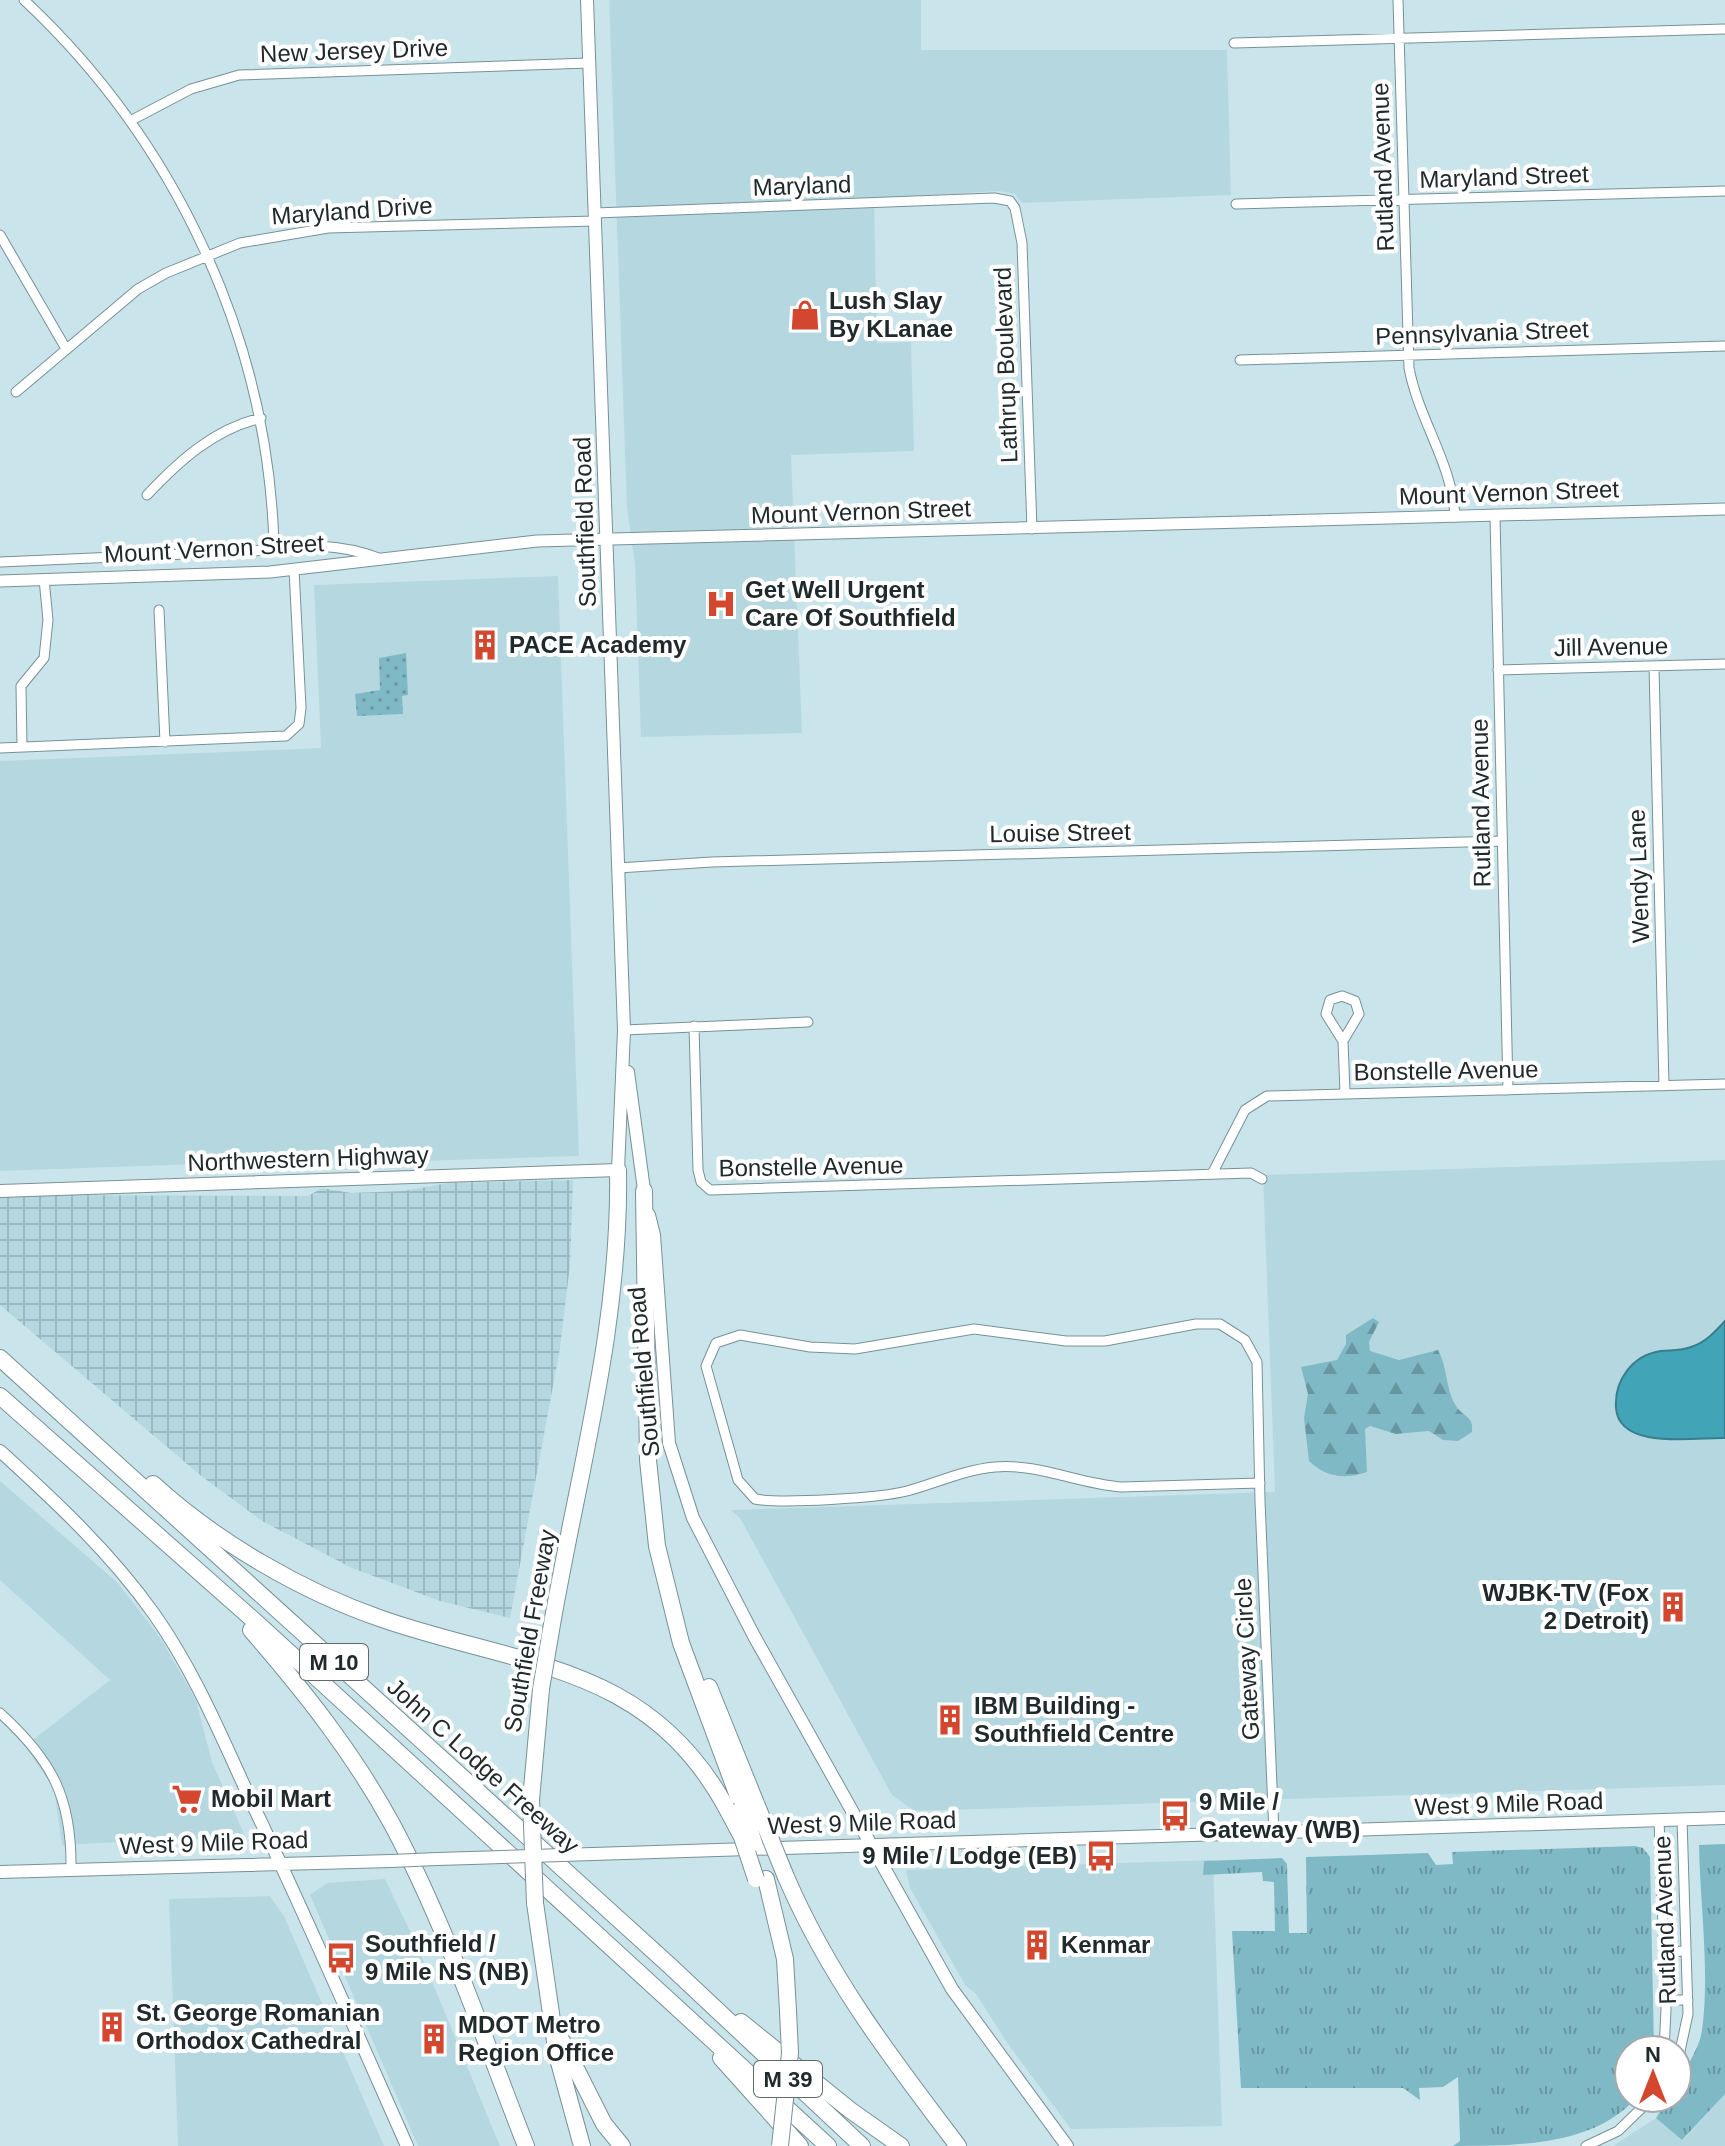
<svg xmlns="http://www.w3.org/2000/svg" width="1725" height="2146" font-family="Arial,sans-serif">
	<defs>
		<pattern id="industrial-grid" width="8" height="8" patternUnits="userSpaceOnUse" patternTransform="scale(2)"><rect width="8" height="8" fill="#b5d8e0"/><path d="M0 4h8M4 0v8" fill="none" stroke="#9bbac0"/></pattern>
		<pattern id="grass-tufts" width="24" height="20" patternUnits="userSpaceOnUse" patternTransform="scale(2)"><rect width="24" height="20" fill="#80b9c6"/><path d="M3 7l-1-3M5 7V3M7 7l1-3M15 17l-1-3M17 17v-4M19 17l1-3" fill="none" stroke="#6897a1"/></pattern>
		<pattern id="forest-firs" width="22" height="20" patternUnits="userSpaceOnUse" patternTransform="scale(2)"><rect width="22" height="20" fill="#80b9c6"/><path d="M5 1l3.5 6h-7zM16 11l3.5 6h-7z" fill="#6897a1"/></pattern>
		<pattern id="park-dots" width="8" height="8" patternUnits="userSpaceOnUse" patternTransform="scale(2)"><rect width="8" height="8" fill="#80b9c6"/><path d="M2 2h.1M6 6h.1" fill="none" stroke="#6897a1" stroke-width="1.8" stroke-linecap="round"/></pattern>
	</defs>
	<rect width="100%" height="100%" fill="#c9e5eb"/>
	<!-- built -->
	<path fill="#b5d8e0" d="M 609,0 L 921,0 L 921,50 L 1227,50 L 1231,195 L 1022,203 L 1015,194 L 998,191 L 874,199 L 877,343 L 911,342 L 914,451 L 791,455 L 802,733 L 641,737 L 635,564 L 627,508 Z
		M 558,576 L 579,1156 L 386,1162 L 371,1158 L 0,1171 L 0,761 L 321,748 L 314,585 Z
		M 1725,1160 L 1725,1785 L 914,1811 L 892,1795 L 740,1518 L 731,1510 L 1275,1492 L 1263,1175 Z
		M 0,1481 L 118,1583 L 161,1639 L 196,1700 L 212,1762 L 245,1836 L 62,1845 L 54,1789 L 25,1746 L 110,1680 L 0,1580 Z
		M 1213,1860 L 1222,2126 L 1071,2129 L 1010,2047 L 976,1994 L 965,1985 L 910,1888 L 906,1870 Z
		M 385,1879 L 419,1950 L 500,2146 L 418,2146 L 310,1895 L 327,1883 Z
		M 270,1896 L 284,1916 L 384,2146 L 178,2146 L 169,1899 Z
		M 1725,2094 L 1725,2146 L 1613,2146 L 1656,2118 L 1683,2140 Z"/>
	<!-- industrial -->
	<path fill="url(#industrial-grid)" d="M 573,1180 L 570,1265 L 560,1348 L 510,1618 L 440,1601 L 352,1568 L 262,1521 L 200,1475 L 0,1305 L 0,1195 L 308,1196 L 322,1188 L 351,1193 L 403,1191 L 448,1183 Z"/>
	<!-- grass -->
	<path fill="url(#grass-tufts)" d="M 1725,1844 L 1725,2094 L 1682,2140 L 1656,2118 L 1669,2098 L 1677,2098 C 1677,2075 1699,2054 1702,2030 C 1710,1972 1700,1904 1699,1845 Z
		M 1635,1846 L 1643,1848 L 1650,1857 L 1654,2048 L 1629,2050 L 1629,2098 L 1636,2098 C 1594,2146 1516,2146 1453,2146 L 1460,2141 L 1458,2077 L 1443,2087 L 1419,2088 L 1420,2100 L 1403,2088 L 1241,2088 L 1232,1931 L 1275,1931 L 1274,1882 L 1263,1881 L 1262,1872 L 1203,1875 L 1204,1861 L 1282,1858 L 1287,1864 L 1289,1933 L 1307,1933 L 1306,1857 L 1428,1853 L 1436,1865 L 1453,1864 L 1452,1852 Z"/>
	<!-- forest -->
	<path fill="url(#forest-firs)" d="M 1373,1318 L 1379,1322 L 1369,1342 L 1370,1351 L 1399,1360 L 1438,1350 C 1448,1368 1445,1388 1456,1406 C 1463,1417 1474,1416 1472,1432 L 1458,1441 L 1443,1440 L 1429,1431 L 1396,1434 L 1370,1426 L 1365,1429 L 1367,1472 C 1344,1480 1326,1477 1309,1461 L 1304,1418 L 1308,1394 L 1301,1367 L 1337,1360 L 1346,1344 L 1346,1335 Z"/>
	<!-- park -->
	<path fill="url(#park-dots)" d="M 406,653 L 408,695 L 402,696 L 403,714 L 357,716 L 355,694 L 380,690 L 379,658 Z"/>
	<!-- water -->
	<path fill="#42a4b7" stroke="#387f8d" stroke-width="2" d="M 1725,1321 L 1725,1438 C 1697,1437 1619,1451 1616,1408 C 1614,1381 1632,1355 1661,1351 C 1671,1350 1681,1351 1691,1347 C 1705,1343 1716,1331 1725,1321 Z"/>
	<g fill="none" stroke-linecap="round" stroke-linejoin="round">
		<!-- minor casing -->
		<g stroke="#789197" stroke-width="11">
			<path id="minor" d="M 24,0 C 175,141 268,338 274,545
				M 1398,0 L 1409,368 C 1419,421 1452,462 1455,517
				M 1234,43 L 1725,29
				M 130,121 L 191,89 L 239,75 L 589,63
				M 1236,204 L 1725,191
				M 595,213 L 994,198 L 1010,201 L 1015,208 L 1022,243 L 1032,529
				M 0,235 L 65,347
				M 1240,360 L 1725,346
				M 16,392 L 138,289 L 166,273 L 240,243 L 328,228 L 595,221
				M 147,495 C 179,461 214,429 261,418
				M 1495,516 L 1508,1090
				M 0,562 L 255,551 C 295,543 342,543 381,559
				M 159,610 L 165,742
				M 1654,666 L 1664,1086
				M 1498,670 L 1725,664
				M 22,747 L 21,686 L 44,658 L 48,620 L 44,579
				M 0,748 L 286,736 L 299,724 L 301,708 L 294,569
				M 618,868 L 712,862 L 1502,841
				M 694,1026 L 698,1170 L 701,1182 L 710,1190 L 1251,1173 L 1262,1179
				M 624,1030 L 808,1022
				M 1343,1041 L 1326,1014 L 1330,1000 L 1342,996 L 1355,1001 L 1359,1014 L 1343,1041 L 1345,1093
				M 1212,1174 L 1245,1110 L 1267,1096 L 1725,1084
				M 1260,1483 L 1121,1487 C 1079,1484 1037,1463 995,1467 C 963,1470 937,1483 907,1491 C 880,1498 782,1504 755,1499 L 738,1480 L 706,1366 L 716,1343 L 740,1335 L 810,1347 L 855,1349 L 974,1329 L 1066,1341 L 1105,1341 L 1196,1324 L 1220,1324 L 1245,1340 L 1257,1362 L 1260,1501 L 1274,1834
				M 0,1713 C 52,1760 72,1798 71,1869
				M 1659,1820 L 1666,2010 L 1664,2050
				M 1664,1952 L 1686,1951
				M 1665,2000 L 1688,2000
				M 1677,2065 L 1688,2014 L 1682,1819
				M 1586,2146 L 1618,2131 L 1652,2098"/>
		</g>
		<!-- tertiary casing -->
		<g stroke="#789197" stroke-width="13">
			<path id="tertiary" d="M 0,581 L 270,572 L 537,541 L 1725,509"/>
		</g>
		<!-- secondary casing -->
		<g stroke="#789197" stroke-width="14">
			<path id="secondary" d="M 628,1072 L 645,1197
				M 0,1191 L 618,1170 L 624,1030 L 587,0
				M 649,1215 L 654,1235 L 669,1443 L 693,1518 L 754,1636 L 952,1989 L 1067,2146
				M 0,1451 C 56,1502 110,1552 154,1614 C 195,1672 222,1738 252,1803 C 306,1916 356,2031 407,2146
				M 593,1854 L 1725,1818
				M 437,1859 L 471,1858
				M 0,1872 L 391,1861"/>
		</g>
		<!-- motorway casing -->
		<g stroke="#789197" stroke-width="18">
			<path id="motorway" d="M 644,1191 L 648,1460 L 657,1546 L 681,1643 L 742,1807
				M 0,1358 L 669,1965 L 862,2146
				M 0,1396 L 258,1624 L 828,2146
				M 153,1484 C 215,1541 303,1592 382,1619 C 521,1667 647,1663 726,1807
				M 251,1630 C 304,1691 354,1754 393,1826 C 447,1928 484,2039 526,2146
				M 550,1636 C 576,1480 621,1329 618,1170
				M 709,1687 L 757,1806
				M 531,1800 L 541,1689
				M 786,1877 C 830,1979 892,2059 958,2146
				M 766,1879 L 785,1959 L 788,2011
				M 535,1903 L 557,2055 L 582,2146
				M 741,2022 L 850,2110 L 901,2146
				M 562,2041 L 604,2124 L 622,2146
				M 721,2058 L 800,2146"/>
		</g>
		<!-- minor -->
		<use href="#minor" stroke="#fff" stroke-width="9"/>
		<!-- tertiary -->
		<use href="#tertiary" stroke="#fff" stroke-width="11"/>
		<!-- secondary -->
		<use href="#secondary" stroke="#fff" stroke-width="12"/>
		<!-- motorway -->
		<use href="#motorway" stroke="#fff" stroke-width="16"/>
		<!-- secondary-bridge casing -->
		<g stroke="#789197" stroke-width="14" stroke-linecap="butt">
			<path id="secondary-bridge" d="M 471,1858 L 593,1854
				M 391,1861 L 437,1859"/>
		</g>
		<!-- motorway-bridge casing -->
		<g stroke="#789197" stroke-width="18" stroke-linecap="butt">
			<path id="motorway-bridge" d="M 541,1689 L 550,1636
				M 531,1800 L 535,1903
				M 757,1806 L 786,1877
				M 726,1807 L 742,1837 L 756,1879
				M 742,1807 L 754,1843
				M 780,2146 L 790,2053 L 788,2011"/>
		</g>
		<!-- secondary-bridge -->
		<use href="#secondary-bridge" stroke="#fff" stroke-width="12"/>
		<!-- motorway-bridge -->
		<use href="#motorway-bridge" stroke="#fff" stroke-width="16"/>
	</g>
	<!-- icons -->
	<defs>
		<g id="shop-bare" transform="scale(2.4)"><path d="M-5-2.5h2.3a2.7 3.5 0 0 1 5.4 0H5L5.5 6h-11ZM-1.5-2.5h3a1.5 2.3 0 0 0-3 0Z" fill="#d2472d" stroke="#fff" stroke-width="2.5" paint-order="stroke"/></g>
		<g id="hospital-bare" transform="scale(2.4)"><path d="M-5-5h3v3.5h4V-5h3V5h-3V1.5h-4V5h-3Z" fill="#d2472d" stroke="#fff" stroke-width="2.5" paint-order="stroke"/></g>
		<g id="building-bare" transform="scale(2.4)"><path d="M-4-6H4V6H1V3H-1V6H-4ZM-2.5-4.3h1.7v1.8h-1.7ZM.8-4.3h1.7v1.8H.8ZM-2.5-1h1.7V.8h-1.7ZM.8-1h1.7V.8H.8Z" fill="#d2472d" stroke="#fff" stroke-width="2.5" paint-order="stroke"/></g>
		<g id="supermarket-bare" transform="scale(2.4)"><path d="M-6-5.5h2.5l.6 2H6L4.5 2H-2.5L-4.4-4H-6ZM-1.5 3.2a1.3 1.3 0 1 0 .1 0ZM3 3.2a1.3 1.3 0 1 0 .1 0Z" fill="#d2472d" stroke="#fff" stroke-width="2.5" paint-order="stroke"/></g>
		<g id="bus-bare" transform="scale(2.4)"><path d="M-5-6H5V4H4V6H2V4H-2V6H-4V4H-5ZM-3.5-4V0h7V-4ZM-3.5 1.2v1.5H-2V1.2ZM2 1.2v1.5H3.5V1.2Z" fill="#d2472d" stroke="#fff" stroke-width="2.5" paint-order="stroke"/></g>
	</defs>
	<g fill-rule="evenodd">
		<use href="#shop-bare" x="805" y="315"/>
		<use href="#hospital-bare" x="721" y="604"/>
		<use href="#building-bare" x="485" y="645"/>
		<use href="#building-bare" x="1673" y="1607"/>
		<use href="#building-bare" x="950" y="1720"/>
		<use href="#supermarket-bare" x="187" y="1799"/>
		<use href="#bus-bare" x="1175" y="1816"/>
		<use href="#bus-bare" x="1101" y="1856"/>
		<use href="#building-bare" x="1037" y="1945"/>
		<use href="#bus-bare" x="341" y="1958"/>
		<use href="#building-bare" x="112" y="2027"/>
		<use href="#building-bare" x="434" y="2039"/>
	</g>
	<g text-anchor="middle" stroke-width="8" stroke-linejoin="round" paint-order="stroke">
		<!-- shield labels -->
		<g fill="#fff" stroke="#636a6b" stroke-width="2">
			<rect x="300" y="1644" width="68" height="36" rx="6"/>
			<rect x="754" y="2061" width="68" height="36" rx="6"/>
		</g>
		<g font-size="22" font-weight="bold" fill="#202a2c">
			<text x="334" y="1670">M 10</text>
			<text x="788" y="2087">M 39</text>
		</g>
		<!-- street labels -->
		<g font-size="24" fill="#202a2c" stroke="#fff">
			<text transform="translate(354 51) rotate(-2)" y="8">New Jersey Drive</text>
			<text transform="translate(1383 167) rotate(-92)" y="8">Rutland Avenue</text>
			<text transform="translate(1504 177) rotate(-2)" y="8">Maryland Street</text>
			<text transform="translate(802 186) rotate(-2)" y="8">Maryland</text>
			<text transform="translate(352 211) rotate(-4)" y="8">Maryland Drive</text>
			<text transform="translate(1482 333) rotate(-2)" y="8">Pennsylvania Street</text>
			<text transform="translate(1006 365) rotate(-92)" y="8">Lathrup Boulevard</text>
			<text transform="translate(1509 493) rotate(-2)" y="8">Mount Vernon Street</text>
			<text transform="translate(861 512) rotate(-2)" y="8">Mount Vernon Street</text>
			<text transform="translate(585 522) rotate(-92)" y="8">Southfield Road</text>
			<text transform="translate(214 549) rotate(-3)" y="8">Mount Vernon Street</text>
			<text transform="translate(1611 647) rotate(-1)" y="8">Jill Avenue</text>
			<text transform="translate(1481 803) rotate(-91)" y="8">Rutland Avenue</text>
			<text transform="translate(1060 833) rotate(-1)" y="8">Louise Street</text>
			<text transform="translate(1639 876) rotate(-92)" y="8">Wendy Lane</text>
			<text transform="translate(1446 1071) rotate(-1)" y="8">Bonstelle Avenue</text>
			<text transform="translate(308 1159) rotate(-2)" y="8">Northwestern Highway</text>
			<text transform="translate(811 1167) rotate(-1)" y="8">Bonstelle Avenue</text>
			<text transform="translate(644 1372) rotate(-95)" y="8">Southfield Road</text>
			<text transform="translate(530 1631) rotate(-80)" y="8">Southfield Freeway</text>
			<text transform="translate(1247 1659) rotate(-93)" y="8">Gateway Circle</text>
			<text transform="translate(483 1766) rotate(42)" y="8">John C Lodge Freeway</text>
			<text transform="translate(1509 1804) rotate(-2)" y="8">West 9 Mile Road</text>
			<text transform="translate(862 1823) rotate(-2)" y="8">West 9 Mile Road</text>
			<text transform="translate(214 1843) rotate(-2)" y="8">West 9 Mile Road</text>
			<text transform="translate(1665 1920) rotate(-92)" y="8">Rutland Avenue</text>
		</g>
		<!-- poi labels -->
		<g font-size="24" font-weight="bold" fill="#202a2c" stroke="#fff" text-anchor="start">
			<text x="829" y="309">Lush Slay<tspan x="829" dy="28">By KLanae</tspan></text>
			<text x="745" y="598">Get Well Urgent<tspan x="745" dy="28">Care Of Southfield</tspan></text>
			<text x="509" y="653">PACE Academy</text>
			<text x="1649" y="1601" text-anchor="end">WJBK-TV (Fox<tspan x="1649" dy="28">2 Detroit)</tspan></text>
			<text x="974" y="1714">IBM Building -<tspan x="974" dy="28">Southfield Centre</tspan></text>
			<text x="211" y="1807">Mobil Mart</text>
			<text x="1199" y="1810">9 Mile /<tspan x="1199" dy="28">Gateway (WB)</tspan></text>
			<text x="1077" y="1864" text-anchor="end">9 Mile / Lodge (EB)</text>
			<text x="365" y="1952">Southfield /<tspan x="365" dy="28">9 Mile NS (NB)</tspan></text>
			<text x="1061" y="1953">Kenmar</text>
			<text x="136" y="2021">St. George Romanian<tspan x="136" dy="28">Orthodox Cathedral</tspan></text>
			<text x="458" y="2033">MDOT Metro<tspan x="458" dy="28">Region Office</tspan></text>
		</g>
	</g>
	<!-- north arrow -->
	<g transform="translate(1653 2074)"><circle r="38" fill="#ffffff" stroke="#a6aaab" stroke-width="2"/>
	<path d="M0-6L14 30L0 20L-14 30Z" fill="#d2472d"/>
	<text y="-12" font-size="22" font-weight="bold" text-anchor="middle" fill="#202a2c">N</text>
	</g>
</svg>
